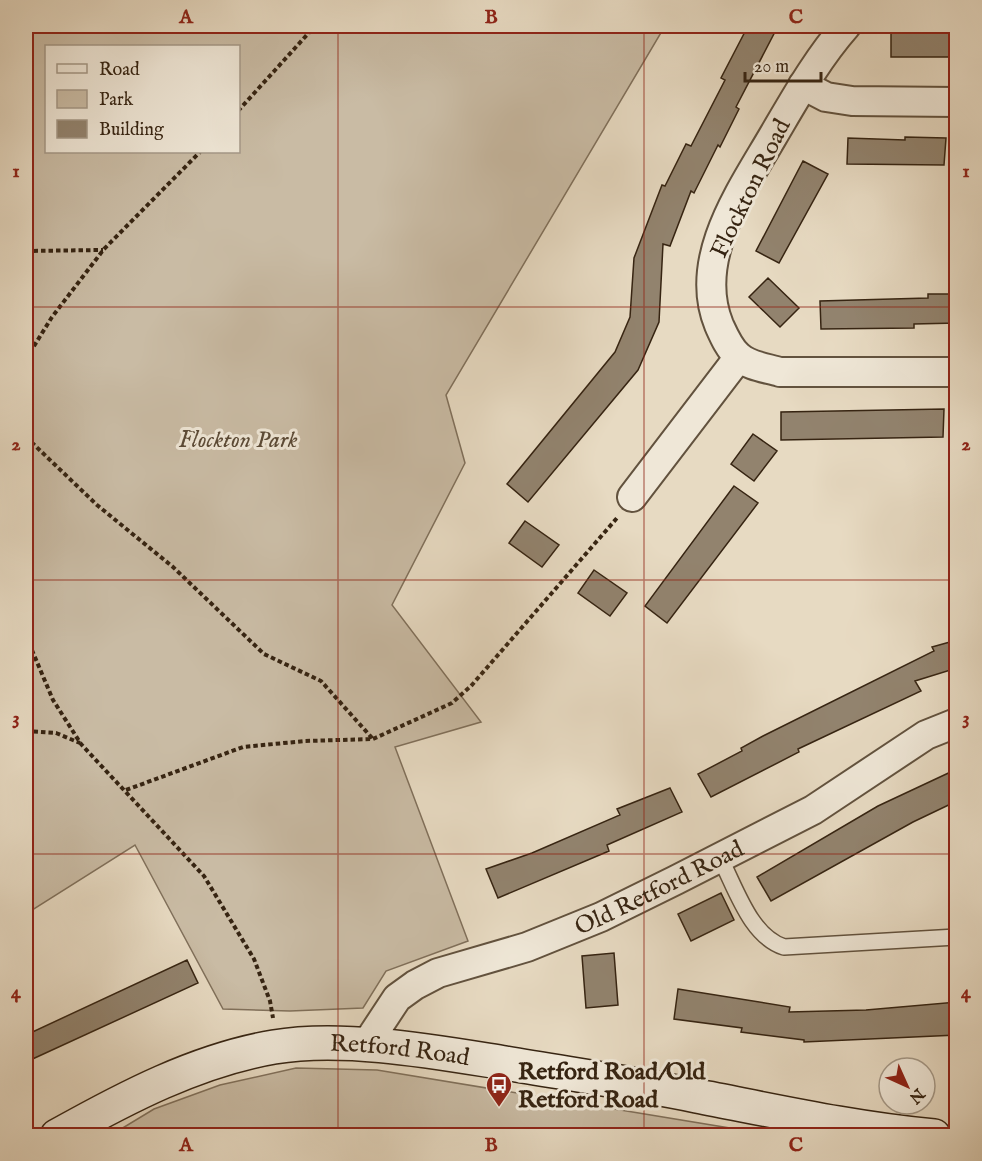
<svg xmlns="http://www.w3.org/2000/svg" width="982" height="1161" font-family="'IM FELL English',serif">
	<rect width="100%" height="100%" fill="#e7dac2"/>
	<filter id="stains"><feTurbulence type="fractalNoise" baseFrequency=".00333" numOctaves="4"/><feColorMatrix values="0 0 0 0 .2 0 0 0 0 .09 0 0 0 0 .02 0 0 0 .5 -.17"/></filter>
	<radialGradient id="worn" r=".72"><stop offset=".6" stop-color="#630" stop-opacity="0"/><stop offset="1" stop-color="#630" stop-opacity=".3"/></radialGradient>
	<!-- green -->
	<path fill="#c9bba4" stroke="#80705b" stroke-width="1.5" fill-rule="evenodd" d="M 26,26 L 665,26 L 446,395 L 465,463 L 392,605 L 481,722 L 395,747 L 468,941 L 386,971 L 363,1008 L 290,1011 L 223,1009 L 135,845 L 26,914 ZM 46,46 L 238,46 L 238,152 L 46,152 Z
		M 296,1068 L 377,1070 L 754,1132 L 757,1135 L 481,1136 L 467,1130 L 381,1136 L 111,1135 L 154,1109 L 220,1085 Z"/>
	<!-- building -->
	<path fill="#92836e" stroke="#362412" stroke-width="1.5" d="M 748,26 L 778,26 L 736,107 L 739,109 L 720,147 L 718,145 L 694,193 L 691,191 L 670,246 L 663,244 L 659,322 L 638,370 L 528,502 L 507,484 L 615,352 L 630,317 L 634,258 L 662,185 L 665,186 L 686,144 L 691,146 L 725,80 L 721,78 Z
		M 891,27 L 949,27 L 949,57 L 891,57 Z
		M 905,137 L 946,138 L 944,165 L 847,164 L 848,138 L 905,140 Z
		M 803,161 L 828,174 L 779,263 L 756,251 Z
		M 768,278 L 799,308 L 780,327 L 749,297 Z
		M 928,294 L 957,294 L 957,323 L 914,324 L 914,328 L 821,329 L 820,301 L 928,298 Z
		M 944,409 L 943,437 L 781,440 L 781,412 Z
		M 753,434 L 777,451 L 754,481 L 731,464 Z
		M 734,486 L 758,503 L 667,623 L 645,606 Z
		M 525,521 L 559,545 L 542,567 L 509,543 Z
		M 594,570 L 627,593 L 610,616 L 578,593 Z
		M 957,640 L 957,668 L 915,681 L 921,691 L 798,749 L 799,752 L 711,797 L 698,774 L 742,751 L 741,748 L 763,736 L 934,651 L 932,647 Z
		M 957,769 L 957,801 L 913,822 L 771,901 L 757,877 L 878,806 Z
		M 670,788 L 682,812 L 607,845 L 609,851 L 498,898 L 486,869 L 532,853 L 620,815 L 617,809 Z
		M 721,893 L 734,920 L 691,941 L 678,914 Z
		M 614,953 L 618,1005 L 586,1008 L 582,956 Z
		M 187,960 L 198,983 L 26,1062 L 26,1035 Z
		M 678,989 L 790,1007 L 789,1012 L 866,1010 L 957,1002 L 957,1035 L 804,1042 L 804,1040 L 741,1032 L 742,1028 L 674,1019 Z"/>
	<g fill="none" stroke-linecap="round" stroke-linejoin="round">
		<!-- service casing -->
		<g stroke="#62523e" stroke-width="18">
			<path id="service" d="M 720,858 C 736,888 750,936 784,947 L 956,937"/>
		</g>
		<!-- minor casing -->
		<g stroke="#62523e" stroke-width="32">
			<g id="minor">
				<path d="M 846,26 C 817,59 796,97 773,136 C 741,191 692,259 719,325 C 724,336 729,348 738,356 C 748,366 767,368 780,372 L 956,372"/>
				<path d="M 803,85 L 826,97 L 852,101 L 956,102"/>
				<path d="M 632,497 L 739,357"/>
				<path id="s1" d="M 366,1045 L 397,998 L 415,985 L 438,973 L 527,947 L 601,917 L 676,880 L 813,810 L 926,735 L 956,723"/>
			</g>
		</g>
		<!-- secondary casing -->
		<g stroke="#362412" stroke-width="36">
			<g id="secondary">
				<path id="s2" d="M 57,1136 C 125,1098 197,1060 274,1047 C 343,1035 436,1052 505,1063 C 569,1074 633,1083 697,1096 C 775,1111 855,1129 934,1136"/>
			</g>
		</g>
		<!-- path -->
		<path stroke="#362412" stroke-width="4" stroke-dasharray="4.5 3" stroke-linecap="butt" d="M 238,111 L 315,26
			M 26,251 L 103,250
			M 26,359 L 52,317 L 104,249 L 200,152
			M 26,437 L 97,505 L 173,567 L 264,654 L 321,681 L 373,739
			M 26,636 L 53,700 L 81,744 L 204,876 L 254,959 L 270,1001 L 273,1018
			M 26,731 L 56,733 L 80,743
			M 126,790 L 243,747 L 305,741 L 373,739 L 452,703 L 471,686 L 617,518"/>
		<!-- service -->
		<use href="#service" stroke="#efe7d7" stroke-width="15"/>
		<!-- minor -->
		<use href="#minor" stroke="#efe7d7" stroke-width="28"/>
		<!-- secondary -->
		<use href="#secondary" stroke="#efe7d7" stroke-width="33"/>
	</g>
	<!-- grid -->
	<path fill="none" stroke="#8f2418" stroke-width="1.5" stroke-opacity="0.55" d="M 338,26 L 338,1136M 644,26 L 644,1136M 26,307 L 956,307M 26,580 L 956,580M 26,854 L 956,854"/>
	<!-- icons -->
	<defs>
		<g id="bus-pin" transform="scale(1.35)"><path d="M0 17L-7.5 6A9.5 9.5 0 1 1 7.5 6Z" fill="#8f2418" stroke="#efe7d7"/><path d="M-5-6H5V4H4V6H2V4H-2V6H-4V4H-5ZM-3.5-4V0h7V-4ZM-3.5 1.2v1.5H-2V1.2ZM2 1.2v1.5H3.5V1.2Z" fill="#fff"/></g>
	</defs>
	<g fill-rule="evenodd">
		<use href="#bus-pin" x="499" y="1085"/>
	</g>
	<g text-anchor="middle" stroke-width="6" stroke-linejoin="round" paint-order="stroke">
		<!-- street labels -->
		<g font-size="24" fill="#362412" stroke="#efe7d7">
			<text transform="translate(750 188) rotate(-64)" y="8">Flockton Road</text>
			<text dy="8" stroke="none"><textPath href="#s1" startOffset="342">Old Retford Road</textPath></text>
			<text dy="8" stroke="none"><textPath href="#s2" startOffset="362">Retford Road</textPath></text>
		</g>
		<!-- park labels -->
		<g font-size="24" font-style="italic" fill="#5b4a36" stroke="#efe7d7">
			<text x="238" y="447">Flockton Park</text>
		</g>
		<!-- poi labels -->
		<g font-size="24" font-weight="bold" fill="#362412" stroke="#efe7d7" text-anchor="start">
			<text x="518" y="1079">Retford Road/Old<tspan x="518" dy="28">Retford Road</tspan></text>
		</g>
	</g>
	<!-- margin -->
	<rect width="982" height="1161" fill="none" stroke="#e7dac2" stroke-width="66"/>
	<!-- legend -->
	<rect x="45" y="45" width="195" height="108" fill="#efe7d7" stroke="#a59988" stroke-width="1.5"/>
	<rect x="57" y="64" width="30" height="9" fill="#efe7d7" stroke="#a59988" stroke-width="1.5"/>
	<text x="99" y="75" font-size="18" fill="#362412">Road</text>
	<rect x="57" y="90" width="30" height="18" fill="#c9bba4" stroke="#a59988" stroke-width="1.5"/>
	<text x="99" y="105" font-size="18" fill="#362412">Park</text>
	<rect x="57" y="120" width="30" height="18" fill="#92836e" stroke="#a59988" stroke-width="1.5"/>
	<text x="99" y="135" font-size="18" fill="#362412">Building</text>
	<!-- north arrow -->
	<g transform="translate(907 1086) rotate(135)"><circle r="28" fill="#efe7d7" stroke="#a59988" stroke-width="1.5"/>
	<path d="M0-4.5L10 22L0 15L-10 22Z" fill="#8f2418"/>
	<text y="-9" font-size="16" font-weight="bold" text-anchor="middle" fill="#362412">N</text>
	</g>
	<!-- scale -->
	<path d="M745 72v9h76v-9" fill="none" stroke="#362412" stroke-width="3"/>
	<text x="754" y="72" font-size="18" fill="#362412" stroke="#efe7d7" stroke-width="4.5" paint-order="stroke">20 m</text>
	<rect x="33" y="33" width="916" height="1095" fill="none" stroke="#8f2418" stroke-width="2"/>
	<g font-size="20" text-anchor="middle" font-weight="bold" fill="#8f2418">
		<text x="186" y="23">A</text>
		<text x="491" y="23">B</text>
		<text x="796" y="23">C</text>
		<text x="16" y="177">1</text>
		<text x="966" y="177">1</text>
		<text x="16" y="450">2</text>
		<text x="966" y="450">2</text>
		<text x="16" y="724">3</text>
		<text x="966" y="724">3</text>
		<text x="16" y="998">4</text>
		<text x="966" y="998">4</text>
		<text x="186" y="1151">A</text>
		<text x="491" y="1151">B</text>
		<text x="796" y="1151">C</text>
	</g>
	<rect width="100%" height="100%" filter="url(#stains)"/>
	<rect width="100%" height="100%" fill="url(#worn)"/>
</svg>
